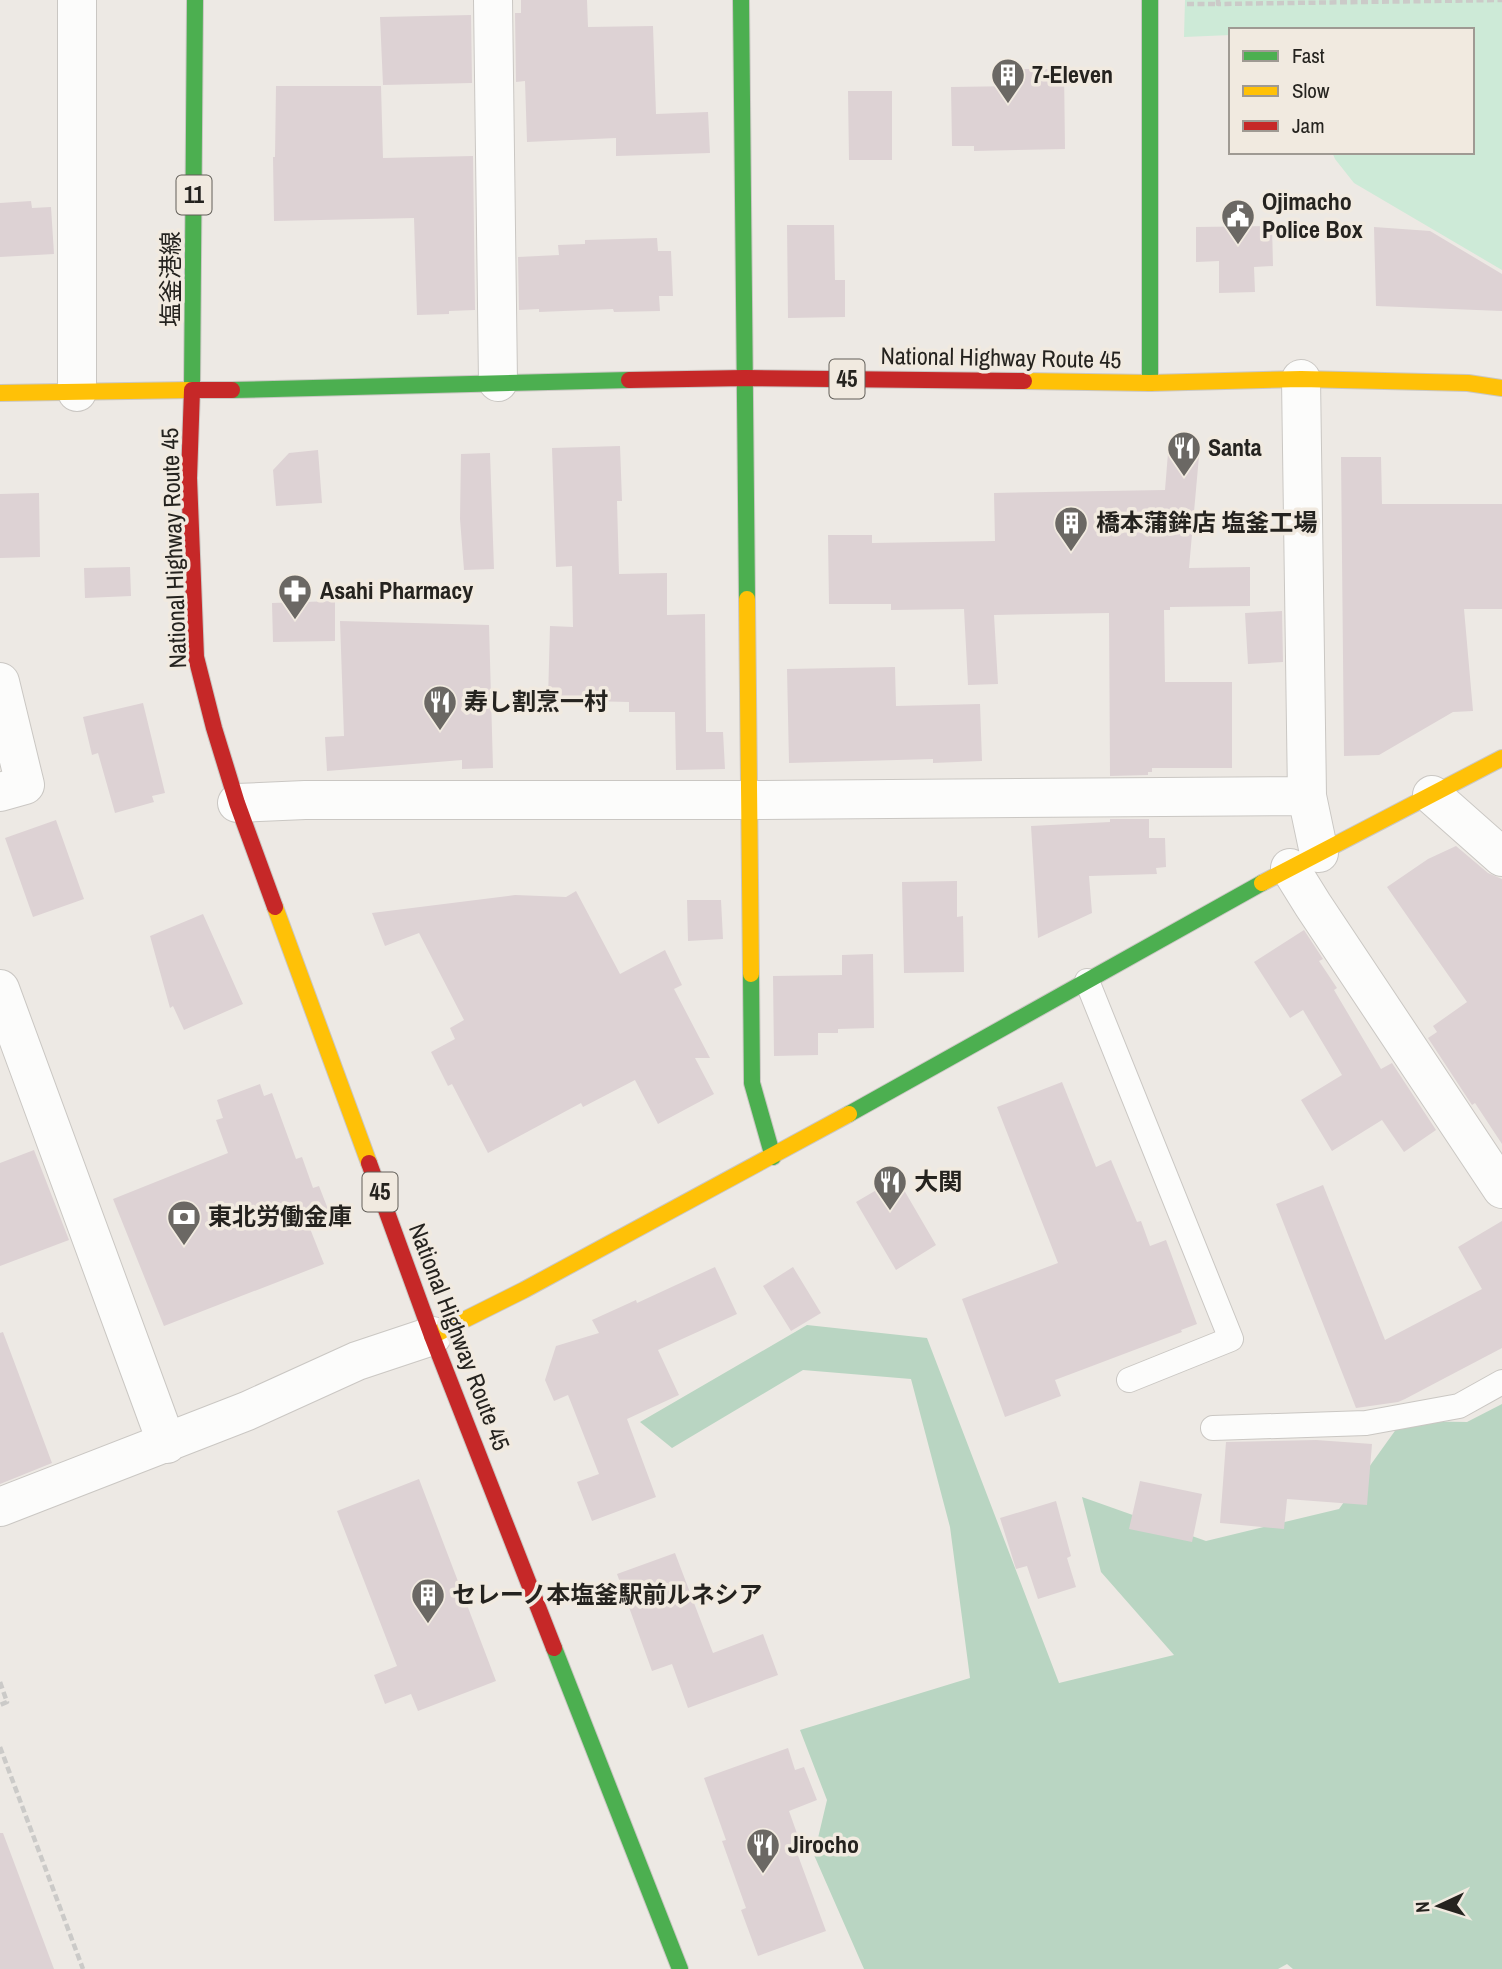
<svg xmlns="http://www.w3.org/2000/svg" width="1502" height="1969" font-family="'Archivo Narrow','Noto Sans JP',sans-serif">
	<rect width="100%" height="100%" fill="#ede9e4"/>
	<!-- green -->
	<path fill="#cdead7" d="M 1185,0 L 1502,0 L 1502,270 L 1354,183 L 1335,159 L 1332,152 L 1472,152 L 1472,30 L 1231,30 L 1231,35 L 1184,37 Z"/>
	<!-- forest -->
	<path fill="#b9d5c2" d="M 807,1325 L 927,1338 L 1059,1683 L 1174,1655 L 1101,1572 L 1082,1497 L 1206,1541 L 1339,1509 L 1402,1421 L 1467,1422 L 1502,1404 L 1502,1969 L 1293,1969 L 1287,1964 L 1278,1969 L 864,1969 L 814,1855 L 827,1800 L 800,1730 L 970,1678 L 950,1527 L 911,1379 L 803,1370 L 672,1448 L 640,1422 Z"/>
	<!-- building -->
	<path fill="#ddd2d4" d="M 521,0 L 587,0 L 588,27 L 653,26 L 656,114 L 708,112 L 710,153 L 616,156 L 616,138 L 527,142 L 525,81 L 516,82 L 515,13 L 521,13 Z
		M 471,15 L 472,83 L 383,85 L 380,17 Z
		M 1018,69 L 1064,69 L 1065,149 L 974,151 L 974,146 L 952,146 L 951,87 L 1018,86 Z
		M 276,86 L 381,86 L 383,158 L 473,156 L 475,310 L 449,311 L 449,314 L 417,315 L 414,218 L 274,221 L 273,157 L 275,157 Z
		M 848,91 L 892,91 L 892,160 L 849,160 Z
		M 31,201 L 32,208 L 51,207 L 54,254 L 0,257 L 0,203 Z
		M 787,225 L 834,225 L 835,280 L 845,280 L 845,317 L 788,318 Z
		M 1272,226 L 1273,266 L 1254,267 L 1255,292 L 1219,293 L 1219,261 L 1196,262 L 1196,227 Z
		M 1374,227 L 1430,231 L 1502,274 L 1502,311 L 1376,306 Z
		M 657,238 L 658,251 L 671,251 L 673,296 L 659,296 L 660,311 L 614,312 L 613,309 L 539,312 L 539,309 L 519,310 L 518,257 L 559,255 L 558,245 L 585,244 L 585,240 Z
		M 620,446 L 622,501 L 617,501 L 619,574 L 667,573 L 667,615 L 705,614 L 706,732 L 723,732 L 725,769 L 676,770 L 675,712 L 629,712 L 629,702 L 548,700 L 550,626 L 573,627 L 572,566 L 556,567 L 552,448 Z
		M 318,450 L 322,503 L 276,506 L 273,470 L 289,453 Z
		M 490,453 L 494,569 L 464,570 L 460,519 L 461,454 Z
		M 1168,453 L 1199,456 L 1189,568 L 1250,567 L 1250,606 L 1170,607 L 1170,610 L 1164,610 L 1165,682 L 1232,682 L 1232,768 L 1152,768 L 1152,772 L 1148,772 L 1148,775 L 1110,776 L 1109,613 L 994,615 L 998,684 L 968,685 L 964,609 L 891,610 L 891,604 L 829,604 L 828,535 L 872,535 L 872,543 L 995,541 L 994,493 L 1165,490 Z
		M 1341,457 L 1381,457 L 1382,504 L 1502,504 L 1502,609 L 1464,609 L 1473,711 L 1453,712 L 1379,755 L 1344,756 Z
		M 39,493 L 40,557 L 0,558 L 0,494 Z
		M 130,567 L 131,596 L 85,598 L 84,568 Z
		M 335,601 L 335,641 L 273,642 L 272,603 Z
		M 1282,611 L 1283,662 L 1248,664 L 1245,613 Z
		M 340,621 L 489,625 L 493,768 L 462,769 L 462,760 L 327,771 L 325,737 L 344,736 Z
		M 895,667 L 896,706 L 980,704 L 982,761 L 933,763 L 933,759 L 789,763 L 787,669 Z
		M 143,703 L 165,793 L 152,796 L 154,802 L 115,813 L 98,753 L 92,755 L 83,717 Z
		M 1110,819 L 1149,819 L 1149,838 L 1165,838 L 1166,867 L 1156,868 L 1157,874 L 1089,876 L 1092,913 L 1038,938 L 1031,826 L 1110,822 Z
		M 56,820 L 84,899 L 33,917 L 5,838 Z
		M 1456,846 L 1488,873 L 1502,879 L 1502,1144 L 1475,1103 L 1472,1105 L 1428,1038 L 1437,1032 L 1433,1026 L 1467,1002 L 1387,887 L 1428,859 Z
		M 957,881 L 957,917 L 963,916 L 964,972 L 904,973 L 902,882 Z
		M 576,891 L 620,974 L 665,950 L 682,985 L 674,989 L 710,1058 L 695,1058 L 714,1094 L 658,1124 L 635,1080 L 583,1107 L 581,1103 L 488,1153 L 452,1084 L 448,1086 L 431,1052 L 455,1039 L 450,1028 L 464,1020 L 419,933 L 385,946 L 372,913 L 515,895 L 566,897 Z
		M 687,900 L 721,900 L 723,939 L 688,941 Z
		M 203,914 L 243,1004 L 184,1030 L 173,1006 L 170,1008 L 150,936 Z
		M 1304,930 L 1323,959 L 1319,961 L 1337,988 L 1334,990 L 1381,1069 L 1392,1063 L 1436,1130 L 1404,1152 L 1382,1120 L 1332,1151 L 1301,1100 L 1342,1075 L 1303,1010 L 1290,1018 L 1254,962 Z
		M 873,954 L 874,1028 L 838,1029 L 838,1033 L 818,1033 L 818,1055 L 774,1056 L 773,976 L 842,975 L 842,955 Z
		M 1062,1082 L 1096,1167 L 1111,1160 L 1137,1222 L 1141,1221 L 1150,1246 L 1166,1240 L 1197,1324 L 1181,1330 L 1182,1332 L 1055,1380 L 1061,1396 L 1005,1417 L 962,1299 L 1058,1263 L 997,1107 Z
		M 260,1084 L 264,1096 L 272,1093 L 296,1159 L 302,1157 L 313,1188 L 319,1186 L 331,1217 L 309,1226 L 324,1264 L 164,1326 L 113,1199 L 228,1153 L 216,1120 L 223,1118 L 217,1100 Z
		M 34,1150 L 69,1240 L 0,1266 L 0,1163 Z
		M 897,1178 L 936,1245 L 896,1270 L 856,1202 Z
		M 1323,1185 L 1385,1340 L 1482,1289 L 1458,1247 L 1502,1221 L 1502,1348 L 1405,1399 L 1398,1402 L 1356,1408 L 1276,1204 Z
		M 715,1267 L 737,1314 L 658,1350 L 679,1395 L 627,1419 L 656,1497 L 592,1521 L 577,1482 L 599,1474 L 568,1395 L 554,1401 L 545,1380 L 556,1346 L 599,1333 L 592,1320 L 636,1300 L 637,1303 Z
		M 793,1267 L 821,1313 L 791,1331 L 763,1286 Z
		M 3,1332 L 52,1463 L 0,1484 L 0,1333 Z
		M 1316,1440 L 1372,1444 L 1367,1505 L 1287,1499 L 1284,1529 L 1220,1523 L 1226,1442 Z
		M 419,1479 L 496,1681 L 418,1711 L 411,1694 L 385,1704 L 374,1675 L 397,1666 L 337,1511 Z
		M 1140,1481 L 1202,1494 L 1192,1542 L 1129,1529 Z
		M 1056,1501 L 1071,1556 L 1067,1558 L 1076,1587 L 1038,1599 L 1027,1566 L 1016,1569 L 1000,1518 Z
		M 675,1553 L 713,1653 L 763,1634 L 778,1675 L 688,1708 L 672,1664 L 652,1671 L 617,1574 Z
		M 788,1748 L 795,1770 L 804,1767 L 817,1800 L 789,1811 L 799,1839 L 793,1842 L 826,1931 L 758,1956 L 741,1910 L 746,1908 L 722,1841 L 726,1840 L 704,1778 Z
		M 0,1833 L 3,1833 L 54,1969 L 0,1969 Z"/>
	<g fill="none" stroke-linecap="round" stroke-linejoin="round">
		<!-- lane casing -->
		<g stroke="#cac7c3" stroke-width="26">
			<path id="lane" d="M 1087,981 L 1231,1339 L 1129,1380
				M 1213,1428 L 1366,1423 L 1459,1406 L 1502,1382"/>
		</g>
		<!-- street casing -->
		<g stroke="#cac7c3" stroke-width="40">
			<path id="street" d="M 77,0 L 77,392
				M 493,0 L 498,382
				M 1301,379 L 1307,796
				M 0,682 L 25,785 L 0,792
				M 1432,795 L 1502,857
				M 237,803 L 305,800 L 749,800 L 1307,796 L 1319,853
				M 1290,868 L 1313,905 L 1502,1189
				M 0,989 L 167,1444
				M 0,1507 L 247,1411 L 357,1361 L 432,1336"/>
		</g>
		<!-- fast casing -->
		<g stroke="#cac7c3" stroke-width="18">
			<path id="fast" d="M 741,0 L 747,599
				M 1150,0 L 1150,383
				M 192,390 L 195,0
				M 232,390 L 629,380
				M 751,974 L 752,1083 L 773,1157
				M 849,1114 L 1262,883
				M 554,1648 L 680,1969"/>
		</g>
		<!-- slow casing -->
		<g stroke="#cac7c3" stroke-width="18">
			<path id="slow" d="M 1024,381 L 1150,383 L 1301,379 L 1468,383 L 1502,388
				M 0,393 L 192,390
				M 747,599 L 751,974
				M 1262,883 L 1502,758
				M 275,907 L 369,1163
				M 432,1336 L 524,1290 L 849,1114"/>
		</g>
		<!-- jam casing -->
		<g stroke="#cac7c3" stroke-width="18">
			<path id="jam" d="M 629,380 L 745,378 L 1024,381
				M 232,390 L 192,390 L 189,478 L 196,657 L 214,728 L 237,803 L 275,907
				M 369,1163 L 432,1336 L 554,1648"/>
		</g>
		<!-- path -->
		<path stroke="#cbcac8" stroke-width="4.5" stroke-dasharray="7 3.5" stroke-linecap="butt" d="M 1218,0 L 1218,4 L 1502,0
			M 1187,4 L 1218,4
			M 0,1682 L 7,1702 L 0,1705
			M 0,1747 L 83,1969"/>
		<!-- lane -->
		<use href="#lane" stroke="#fcfcfb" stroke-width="24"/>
		<!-- street -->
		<use href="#street" stroke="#fcfcfb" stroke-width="38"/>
		<!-- fast -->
		<use href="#fast" stroke="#4caf50" stroke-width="16"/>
		<!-- slow -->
		<use href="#slow" stroke="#ffc107" stroke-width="16"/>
		<!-- jam -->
		<use href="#jam" stroke="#c62828" stroke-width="16"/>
	</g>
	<!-- icons -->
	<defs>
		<g id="building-pin" transform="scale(1.75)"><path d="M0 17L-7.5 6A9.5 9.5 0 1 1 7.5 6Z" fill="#6b6864" stroke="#f1eae0"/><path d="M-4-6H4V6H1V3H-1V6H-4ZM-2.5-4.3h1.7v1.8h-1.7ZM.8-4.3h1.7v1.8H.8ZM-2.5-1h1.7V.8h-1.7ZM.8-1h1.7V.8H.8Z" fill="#fff"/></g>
		<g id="civic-pin" transform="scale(1.75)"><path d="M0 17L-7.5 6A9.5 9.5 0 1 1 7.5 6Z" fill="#6b6864" stroke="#f1eae0"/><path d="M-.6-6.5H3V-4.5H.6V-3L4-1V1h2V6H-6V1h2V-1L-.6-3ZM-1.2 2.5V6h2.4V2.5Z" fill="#fff"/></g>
		<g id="restaurant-pin" transform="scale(1.75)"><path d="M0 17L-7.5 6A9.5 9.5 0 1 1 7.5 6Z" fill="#6b6864" stroke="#f1eae0"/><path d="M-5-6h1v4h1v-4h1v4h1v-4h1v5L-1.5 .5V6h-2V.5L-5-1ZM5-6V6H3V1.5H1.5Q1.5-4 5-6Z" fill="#fff"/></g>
		<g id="pharmacy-pin" transform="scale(1.75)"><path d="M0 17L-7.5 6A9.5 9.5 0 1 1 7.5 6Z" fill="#6b6864" stroke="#f1eae0"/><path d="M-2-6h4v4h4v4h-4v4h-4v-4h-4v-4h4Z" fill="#fff"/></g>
		<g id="bank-pin" transform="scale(1.75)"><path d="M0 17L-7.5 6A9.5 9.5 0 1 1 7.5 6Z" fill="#6b6864" stroke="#f1eae0"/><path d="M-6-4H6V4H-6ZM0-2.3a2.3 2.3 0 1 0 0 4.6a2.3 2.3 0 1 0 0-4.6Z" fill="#fff"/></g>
	</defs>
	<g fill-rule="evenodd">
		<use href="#building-pin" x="1008" y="75"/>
		<use href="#civic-pin" x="1238" y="216"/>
		<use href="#restaurant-pin" x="1184" y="448"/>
		<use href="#building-pin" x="1071" y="523"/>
		<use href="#pharmacy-pin" x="295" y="591"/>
		<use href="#restaurant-pin" x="440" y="702"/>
		<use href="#restaurant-pin" x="890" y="1182"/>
		<use href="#bank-pin" x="184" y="1217"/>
		<use href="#building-pin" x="428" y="1595"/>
		<use href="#restaurant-pin" x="763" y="1845"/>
	</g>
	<g text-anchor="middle" stroke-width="7" stroke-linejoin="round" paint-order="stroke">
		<!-- shield labels -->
		<g fill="#f1eae0" stroke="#625f59" stroke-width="2">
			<rect x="176.5" y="175.5" width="35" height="39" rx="5"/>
			<rect x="829.5" y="359.5" width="35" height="39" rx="5"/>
			<rect x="362.5" y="1172.5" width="35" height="39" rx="5"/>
		</g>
		<g font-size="23" font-weight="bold" fill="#25231f">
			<text x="194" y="203">11</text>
			<text x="847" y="387">45</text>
			<text x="380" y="1200">45</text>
		</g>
		<!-- poi labels -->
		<g font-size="24" font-weight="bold" fill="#25231f" stroke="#f1eae0" text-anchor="start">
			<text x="1032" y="83">7-Eleven</text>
			<text x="1262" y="210">Ojimacho<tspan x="1262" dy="28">Police Box</tspan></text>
			<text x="1208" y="456">Santa</text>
			<text x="1096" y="531">橋本蒲鉾店 塩釜工場</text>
			<text x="320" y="599">Asahi Pharmacy</text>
			<text x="464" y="710">寿し割烹一村</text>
			<text x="914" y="1190">大関</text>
			<text x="208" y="1225">東北労働金庫</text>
			<text x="452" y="1603">セレーノ本塩釜駅前ルネシア</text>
			<text x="788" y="1853">Jirocho</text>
		</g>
		<!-- street labels -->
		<g font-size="24" fill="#25231f" stroke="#f1eae0">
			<text transform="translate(171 279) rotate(-90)" y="8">塩釜港線</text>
			<text transform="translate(1001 358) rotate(1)" y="8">National Highway Route 45</text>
			<text transform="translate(174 548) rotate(-92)" y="8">National Highway Route 45</text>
			<text transform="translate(459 1337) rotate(69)" y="8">National Highway Route 45</text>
		</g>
	</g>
	<!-- legend -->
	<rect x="1229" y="28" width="245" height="126" fill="#f1eae0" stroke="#9f9a93" stroke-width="2"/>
	<rect x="1243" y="51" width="35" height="10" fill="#4caf50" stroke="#9f9a93" stroke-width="2"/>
	<text x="1292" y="63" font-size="21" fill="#25231f">Fast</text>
	<rect x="1243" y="86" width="35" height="10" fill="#ffc107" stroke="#9f9a93" stroke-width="2"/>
	<text x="1292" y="98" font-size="21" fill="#25231f">Slow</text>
	<rect x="1243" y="121" width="35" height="10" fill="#c62828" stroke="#9f9a93" stroke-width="2"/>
	<text x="1292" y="133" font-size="21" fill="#25231f">Jam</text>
	<!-- north arrow -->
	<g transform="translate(1439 1906) rotate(266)" stroke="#f1eae0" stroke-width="5" paint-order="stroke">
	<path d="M0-5L12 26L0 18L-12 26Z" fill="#25231f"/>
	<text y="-10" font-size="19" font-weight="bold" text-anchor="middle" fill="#25231f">N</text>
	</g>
</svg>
